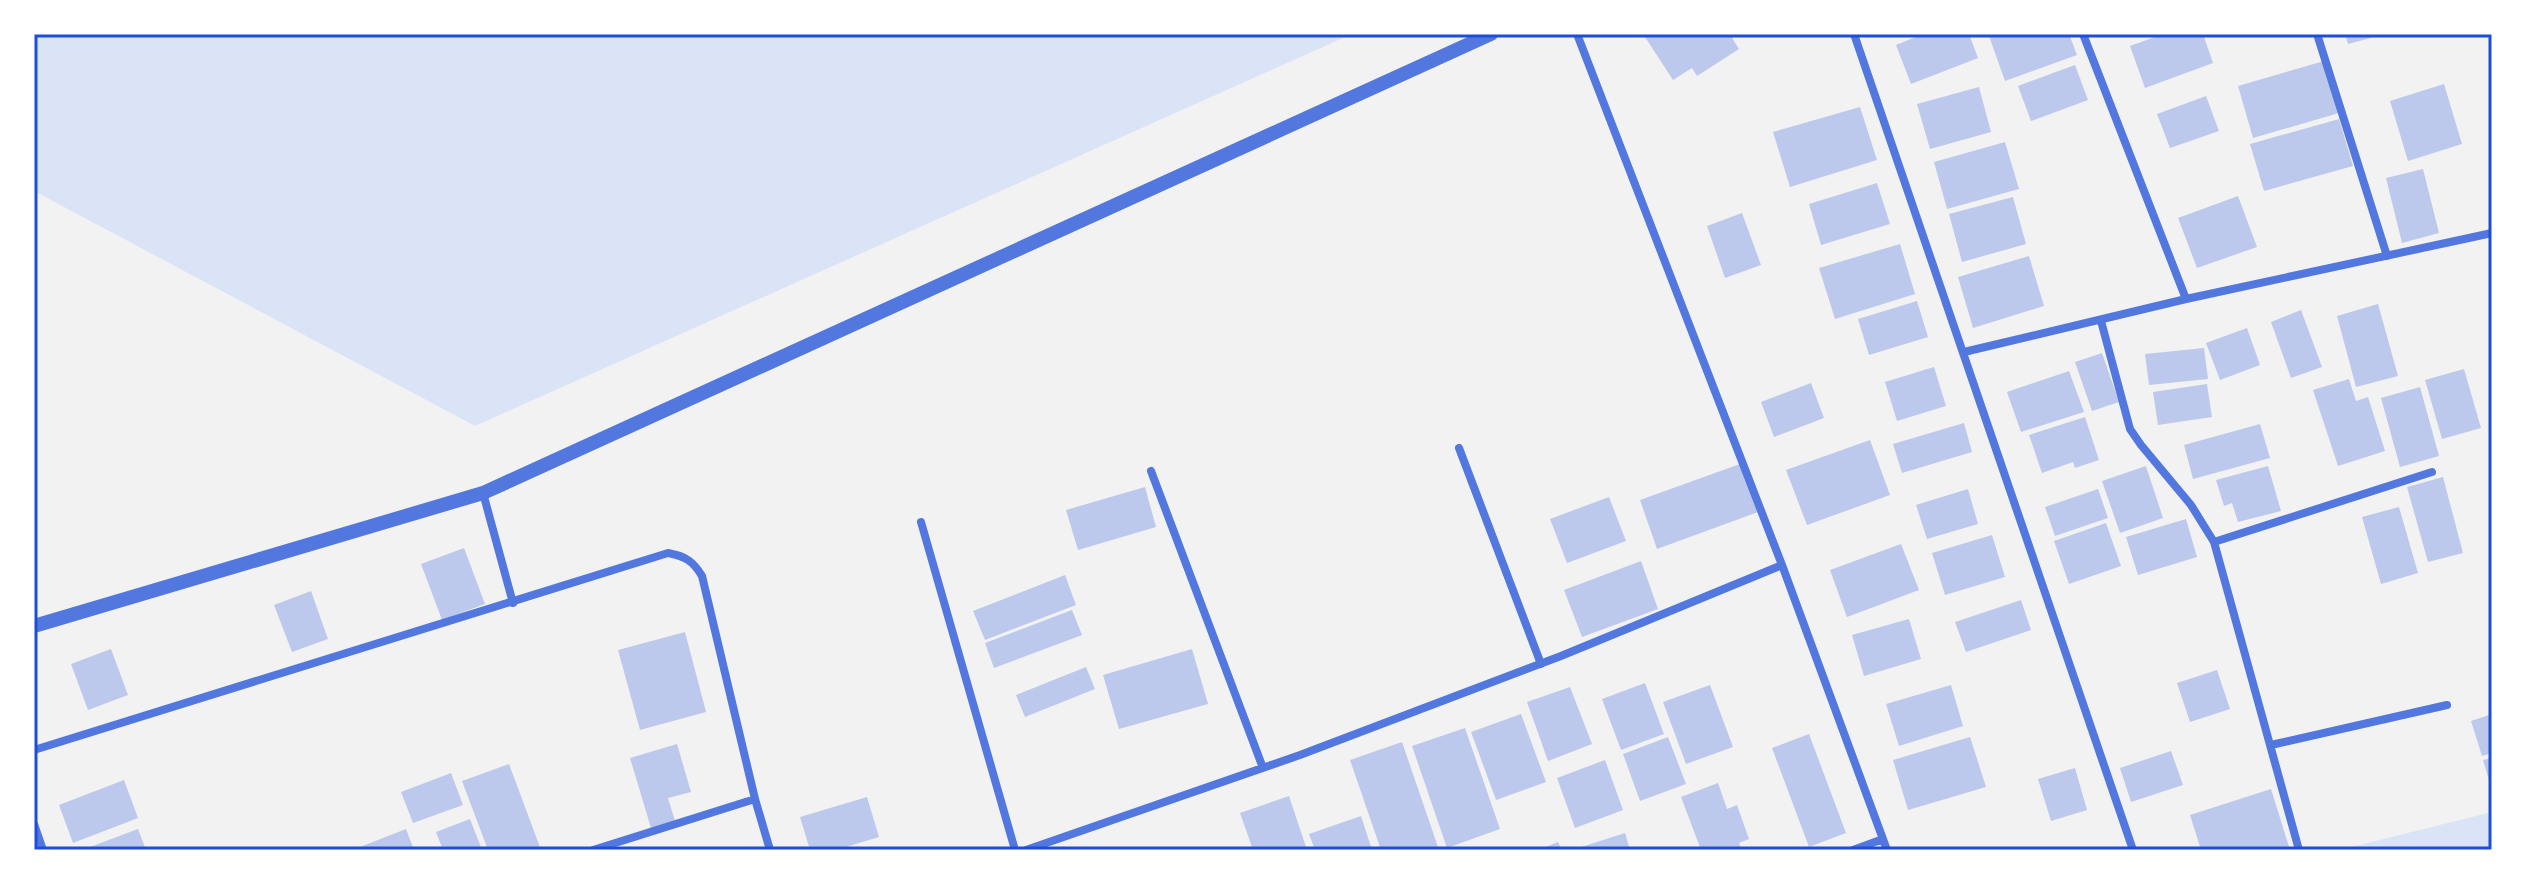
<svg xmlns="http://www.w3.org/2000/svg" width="2526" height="884" font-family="'Fira Sans Condensed',sans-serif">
	<rect width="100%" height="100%" fill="#f2f2f2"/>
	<!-- green -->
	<path fill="#dbe4f7" d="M 34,34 L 1352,34 L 475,426 L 34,191 Z
		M 2492,812 L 2492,850 L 2339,850 Z"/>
	<!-- building -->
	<path fill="#bdc9ec" d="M 1649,34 L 1739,34 L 1732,38 L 1739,49 L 1697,76 L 1692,68 L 1673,80 L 1645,37 Z
		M 1923,34 L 1969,34 L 1978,58 L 1911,84 L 1896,45 Z
		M 1993,34 L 2069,34 L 2077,55 L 2005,81 L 1989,36 Z
		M 2163,34 L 2203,34 L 2213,63 L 2145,88 L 2130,46 Z
		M 2345,34 L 2382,34 L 2382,35 L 2348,44 Z
		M 2324,61 L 2339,113 L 2253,138 L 2238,86 Z
		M 2075,65 L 2088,100 L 2031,121 L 2018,86 Z
		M 2444,84 L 2462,144 L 2408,161 L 2390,101 Z
		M 1979,87 L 1991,132 L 1930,149 L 1917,104 Z
		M 2206,96 L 2219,131 L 2170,148 L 2157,114 Z
		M 1860,107 L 1877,160 L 1790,187 L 1773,132 Z
		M 2339,119 L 2353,166 L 2264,191 L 2250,144 Z
		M 2005,142 L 2019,189 L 1947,209 L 1934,162 Z
		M 2423,169 L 2439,233 L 2402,243 L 2386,178 Z
		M 1877,183 L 1890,224 L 1821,245 L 1809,204 Z
		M 2238,196 L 2257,247 L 2197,268 L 2178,218 Z
		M 2013,197 L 2026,244 L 1962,262 L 1949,214 Z
		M 1742,213 L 1761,265 L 1725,278 L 1707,226 Z
		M 1900,244 L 1915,294 L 1835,319 L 1819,268 Z
		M 2029,256 L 2044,306 L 1973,328 L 1958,277 Z
		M 1917,301 L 1928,337 L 1869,355 L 1858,319 Z
		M 2378,304 L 2398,376 L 2356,387 L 2337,316 Z
		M 2301,310 L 2322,367 L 2291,378 L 2271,322 Z
		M 2247,328 L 2260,365 L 2220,380 L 2206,343 Z
		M 2204,348 L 2208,379 L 2149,385 L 2145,354 Z
		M 2102,353 L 2119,402 L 2092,411 L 2075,362 Z
		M 1934,367 L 1946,406 L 1897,421 L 1885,382 Z
		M 2464,369 L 2481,428 L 2442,439 L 2425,380 Z
		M 2069,371 L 2084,412 L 2021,432 L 2007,392 Z
		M 2349,379 L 2356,401 L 2368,397 L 2385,451 L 2338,466 L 2313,390 Z
		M 1811,383 L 1824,418 L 1774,437 L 1761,402 Z
		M 2207,384 L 2212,417 L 2158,425 L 2153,392 Z
		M 2420,387 L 2439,456 L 2400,467 L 2381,398 Z
		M 2085,417 L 2099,460 L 2075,468 L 2073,462 L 2042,473 L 2029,435 Z
		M 1964,423 L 1972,452 L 1902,473 L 1893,444 Z
		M 2260,424 L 2270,458 L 2193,479 L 2184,445 Z
		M 1870,440 L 1890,495 L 1807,525 L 1786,470 Z
		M 1740,464 L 1758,512 L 1657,549 L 1640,500 Z
		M 2146,466 L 2163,518 L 2120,533 L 2102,481 Z
		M 2268,466 L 2281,511 L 2238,522 L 2232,503 L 2224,506 L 2216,480 Z
		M 2443,477 L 2463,553 L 2428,562 L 2407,487 Z
		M 1145,487 L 1156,527 L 1078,550 L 1066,510 Z
		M 1968,489 L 1978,524 L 1927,539 L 1916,505 Z
		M 2098,489 L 2108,518 L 2055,536 L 2045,507 Z
		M 1609,497 L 1626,541 L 1567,563 L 1550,519 Z
		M 2399,507 L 2418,573 L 2381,584 L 2362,517 Z
		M 2186,519 L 2197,557 L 2138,575 L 2126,537 Z
		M 2106,523 L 2121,566 L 2069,584 L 2054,541 Z
		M 1992,535 L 2005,577 L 1945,595 L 1932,553 Z
		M 1901,544 L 1919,590 L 1847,617 L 1830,570 Z
		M 464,548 L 485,604 L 442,620 L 421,564 Z
		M 1641,561 L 1658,609 L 1582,637 L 1564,590 Z
		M 1065,575 L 1076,605 L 985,640 L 973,611 Z
		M 311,591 L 328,639 L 292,652 L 274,605 Z
		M 2021,600 L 2031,630 L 1966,652 L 1955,622 Z
		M 1072,610 L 1082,635 L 994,668 L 985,643 Z
		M 1909,619 L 1921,659 L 1864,676 L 1852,635 Z
		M 685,632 L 706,712 L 640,730 L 618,650 Z
		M 111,649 L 128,695 L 88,710 L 71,664 Z
		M 1192,649 L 1208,704 L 1119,729 L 1103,675 Z
		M 1086,667 L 1095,689 L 1025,717 L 1016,695 Z
		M 2217,670 L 2230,709 L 2190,722 L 2177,683 Z
		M 1645,683 L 1664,734 L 1621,750 L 1602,699 Z
		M 1710,685 L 1733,747 L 1686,764 L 1663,702 Z
		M 1951,685 L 1963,726 L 1899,746 L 1886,704 Z
		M 1570,687 L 1592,744 L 1548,761 L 1527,702 Z
		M 1521,714 L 1546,782 L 1496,800 L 1471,732 Z
		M 2492,714 L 2492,753 L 2482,756 L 2471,721 Z
		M 1465,728 L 1500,829 L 1447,848 L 1412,746 Z
		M 1809,734 L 1846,833 L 1809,847 L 1772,748 Z
		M 1668,737 L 1686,784 L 1640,801 L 1623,754 Z
		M 1970,737 L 1986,787 L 1908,810 L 1893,760 Z
		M 1402,742 L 1438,847 L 1428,850 L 1381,850 L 1350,760 Z
		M 677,744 L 691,792 L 668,798 L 675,821 L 651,828 L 630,758 Z
		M 2171,751 L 2183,785 L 2131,802 L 2120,768 Z
		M 2492,758 L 2492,787 L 2491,787 L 2483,760 Z
		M 1605,760 L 1623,810 L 1575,828 L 1557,778 Z
		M 509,764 L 541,850 L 488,850 L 462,781 Z
		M 2075,768 L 2087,810 L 2051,821 L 2038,779 Z
		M 451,773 L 463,805 L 413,823 L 401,792 Z
		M 124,780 L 138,818 L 73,843 L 59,805 Z
		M 1718,783 L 1727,809 L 1737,805 L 1749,839 L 1739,843 L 1742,850 L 1701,850 L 1681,797 Z
		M 2271,789 L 2290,850 L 2201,850 L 2190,815 Z
		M 1289,796 L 1307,850 L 1253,850 L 1240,813 Z
		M 867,797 L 879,837 L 836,850 L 810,850 L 800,817 Z
		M 1361,816 L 1372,850 L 1315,850 L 1309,834 Z
		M 470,819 L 482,850 L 443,850 L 436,832 Z
		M 138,829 L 146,850 L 82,850 Z
		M 406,829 L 414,850 L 362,850 L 360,847 Z
		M 1625,833 L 1630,850 L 1575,850 L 1575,849 Z
		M 1558,842 L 1562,850 L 1538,850 Z"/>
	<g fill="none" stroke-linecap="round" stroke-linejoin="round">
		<!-- minor -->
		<path stroke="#5277de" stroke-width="8" d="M 1577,34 L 1782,565 L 1887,850
			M 1854,34 L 2133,850
			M 2083,34 L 2186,299
			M 2317,34 L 2387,256
			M 2101,321 L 2130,429 L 2141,445 L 2191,505 L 2214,542 L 2299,850
			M 1964,352 L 2186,299 L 2492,233
			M 1459,448 L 1541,664
			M 1151,471 L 1263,768
			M 483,493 L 513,603
			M 921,522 L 1015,850
			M 2214,542 L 2432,472
			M 2271,745 L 2447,705
			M 34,750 L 668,553 C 685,556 693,561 702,576 L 755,799 L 770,850
			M 34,824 L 43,850
			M 593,850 L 755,799
			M 1026,850 L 1300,755 L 1561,656 L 1782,565
			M 1853,850 L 1883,839"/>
		<!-- tertiary -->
		<path stroke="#5277de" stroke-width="14" d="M 34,626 L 483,493 L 1491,34"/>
	</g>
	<!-- border -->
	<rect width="2526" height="884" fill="none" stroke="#ffffff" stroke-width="72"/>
	<rect x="36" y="36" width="2454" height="812" fill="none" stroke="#1d4ed8" stroke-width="3"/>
</svg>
